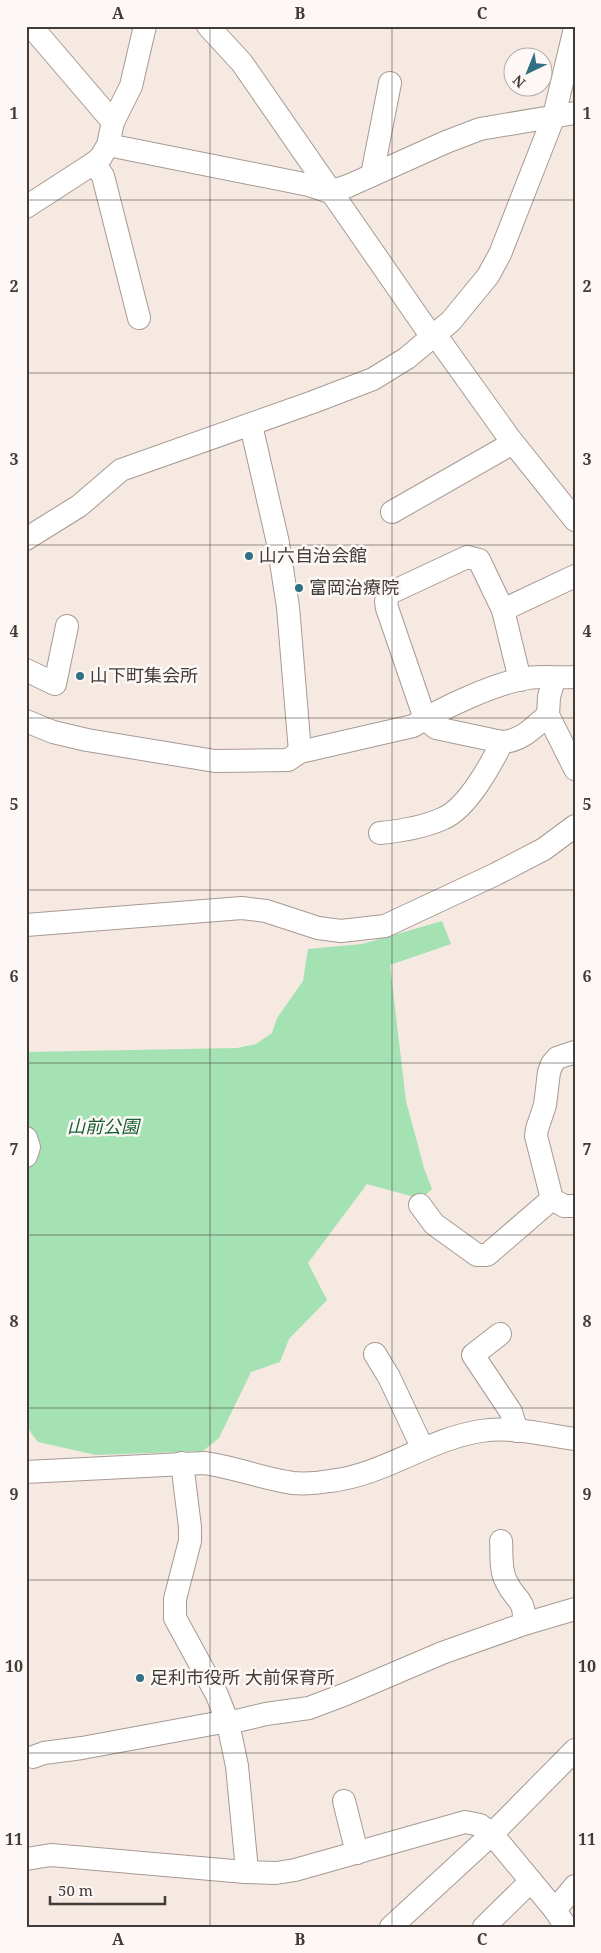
<svg xmlns="http://www.w3.org/2000/svg" width="601" height="1953" font-family="'Noto Serif','Noto Sans JP',serif">
	<style>
		.green { fill: #a4e2b4 }
		.lines { fill: none; stroke-linecap: round; stroke-linejoin: round }
		.minor-casing { stroke: #a69a93; stroke-width: 24 }
		.minor { stroke: #fff; stroke-width: 22 }
		.grid { fill: none; stroke: #413b39; stroke-width: 1; stroke-opacity: 0.55 }
		.poi-dot { fill: #316f85; stroke: #fdf8f5; stroke-width: 2 }
		.labels { text-anchor: middle; stroke-width: 5; stroke-linejoin: round; paint-order: stroke }
		.poi-label { font-size: 18px; fill: #413b39; stroke: #fdf8f5; text-anchor: start }
		.park-label { font-size: 18px; font-style: italic; fill: #186034; stroke: #fdf8f5 }
		.neatline { fill: none; stroke: #413b39; stroke-width: 2 }
		.grid-label { font-size: 16px; text-anchor: middle; font-weight: bold; fill: #413b39 }
	</style>
	<rect width="100%" height="100%" fill="#f6e9e2"/>
	<path class="green" d="M442 921 451 944 390 965 406 1101 424 1168 432 1189 421 1199 367 1184 308 1263 327 1300 289 1339 280 1362 251 1372 219 1438 203 1451 96 1455 38 1442 26 1426V1052L237 1048 256 1044 272 1033 277 1018 303 981 308 949 362 944Z"/>
	<g class="lines">
		<defs>
			<g id="minor">
				<path d="M31 26 113 122"/>
				<path d="M208 26 242 63 427 330 442 344 510 439 575 520"/>
				<path d="M108 145 309 185 330 192 348 186 446 142 480 129 575 113"/>
				<path d="M94 163 103 176 139 318"/>
				<path d="M372 175 390 83"/>
				<path d="M26 207 94 163 101 157 108 145 113 122 131 86 145 26"/>
				<path d="M251 425 278 543 288 607 300 752"/>
				<path d="M392 512 513 443"/>
				<path d="M26 539 79 506 121 470 313 402 373 379 407 358 451 321 488 276 500 254 554 116 575 28"/>
				<path d="M503 610 575 576"/>
				<path d="M26 670 55 684 67 626"/>
				<path d="M554 679 549 697 548 715 575 769"/>
				<path d="M520 680 503 610 479 560 467 557 390 593 386 601 387 608 425 719 436 728 502 742C522 741 534 727 548 715"/>
				<path d="M26 721 53 732 87 740 215 761 288 760 300 752 413 726C442 708 495 683 528 678 543 676 559 678 575 677"/>
				<path d="M380 833C401 831 425 827 444 818 467 808 491 765 502 742"/>
				<path d="M26 925 242 908 266 911 318 928 341 931 385 926 496 874 544 849 575 826"/>
				<path d="M575 1052 557 1058 552 1064 549 1072 545 1105 537 1129 536 1136 552 1199 564 1206H575"/>
				<path d="M26 1138 29 1147 26 1156"/>
				<path d="M420 1205 434 1224 477 1255H487L552 1199"/>
				<path d="M500 1334 473 1355 511 1412 517 1431"/>
				<path d="M375 1354 389 1377 423 1449"/>
				<path d="M182 1463 190 1527V1541L175 1599V1618L217 1695 228 1723 237 1766 246 1860 245 1872"/>
				<path d="M26 1472 204 1463C234 1467 264 1479 293 1483 305 1484 318 1483 330 1481 384 1475 428 1439 481 1431 511 1426 545 1435 575 1439"/>
				<path d="M501 1541C502 1554 500 1570 506 1581 516 1603 525 1596 524 1624"/>
				<path d="M33 1757 44 1753 82 1748 217 1723H228L266 1714 309 1708 346 1694 442 1653 524 1624 575 1609"/>
				<path d="M344 1801 357 1853"/>
				<path d="M26 1859 51 1855 245 1872 276 1873 295 1870 465 1822 480 1825 492 1834 555 1910 566 1927"/>
				<path d="M555 1910 575 1886"/>
				<path d="M391 1927 492 1834 575 1750"/>
				<path d="M484 1927 531 1881"/>
			</g>
		</defs>
		<use href="#minor" class="minor-casing"/>
		<use href="#minor" class="minor"/>
	</g>
	<path class="grid" d="M210 26V1927M392 26V1927M26 200H575M26 373H575M26 545H575M26 718H575M26 890H575M26 1063H575M26 1235H575M26 1408H575M26 1580H575M26 1753H575"/>
	<g class="poi-dot">
		<circle cx="249" cy="556" r="5"/>
		<circle cx="299" cy="588" r="5"/>
		<circle cx="80" cy="676" r="5"/>
		<circle cx="140" cy="1678" r="5"/>
	</g>
	<g class="labels">
		<g class="poi-label">
			<text x="259" y="562">山六自治会館</text>
			<text x="309" y="594">富岡治療院</text>
			<text x="90" y="682">山下町集会所</text>
			<text x="150" y="1684">足利市役所 大前保育所</text>
		</g>
		<g class="park-label">
			<text x="103" y="1133">山前公園</text>
		</g>
	</g>
	<rect width="601" height="1953" fill="none" stroke="#fdf8f5" stroke-width="55"/>
	<g transform="translate(528 72) rotate(223)"><circle r="24" fill="#fdf8f5" stroke="#b2acaa"/>
	<path d="M0-4L9 19L0 12L-9 19Z" fill="#316f85"/>
	<text y="-8" font-size="14" font-weight="bold" text-anchor="middle" fill="#413b39">N</text>
	</g>
	<path d="M50 1896v8h115v-8" fill="none" stroke="#413b39" stroke-width="2.5"/>
	<text x="58" y="1896" font-size="15" fill="#413b39" stroke="#fdf8f5" stroke-width="4" paint-order="stroke">50 m</text>
	<rect x="28" y="28" width="546" height="1898" class="neatline"/>
	<g class="grid-label">
		<text x="118" y="19">A</text>
		<text x="300" y="19">B</text>
		<text x="482" y="19">C</text>
		<text x="14" y="119">1</text>
		<text x="587" y="119">1</text>
		<text x="14" y="292">2</text>
		<text x="587" y="292">2</text>
		<text x="14" y="465">3</text>
		<text x="587" y="465">3</text>
		<text x="14" y="637">4</text>
		<text x="587" y="637">4</text>
		<text x="14" y="810">5</text>
		<text x="587" y="810">5</text>
		<text x="14" y="982">6</text>
		<text x="587" y="982">6</text>
		<text x="14" y="1155">7</text>
		<text x="587" y="1155">7</text>
		<text x="14" y="1327">8</text>
		<text x="587" y="1327">8</text>
		<text x="14" y="1500">9</text>
		<text x="587" y="1500">9</text>
		<text x="14" y="1672">10</text>
		<text x="587" y="1672">10</text>
		<text x="14" y="1845">11</text>
		<text x="587" y="1845">11</text>
		<text x="118" y="1945">A</text>
		<text x="300" y="1945">B</text>
		<text x="482" y="1945">C</text>
	</g>
</svg>
